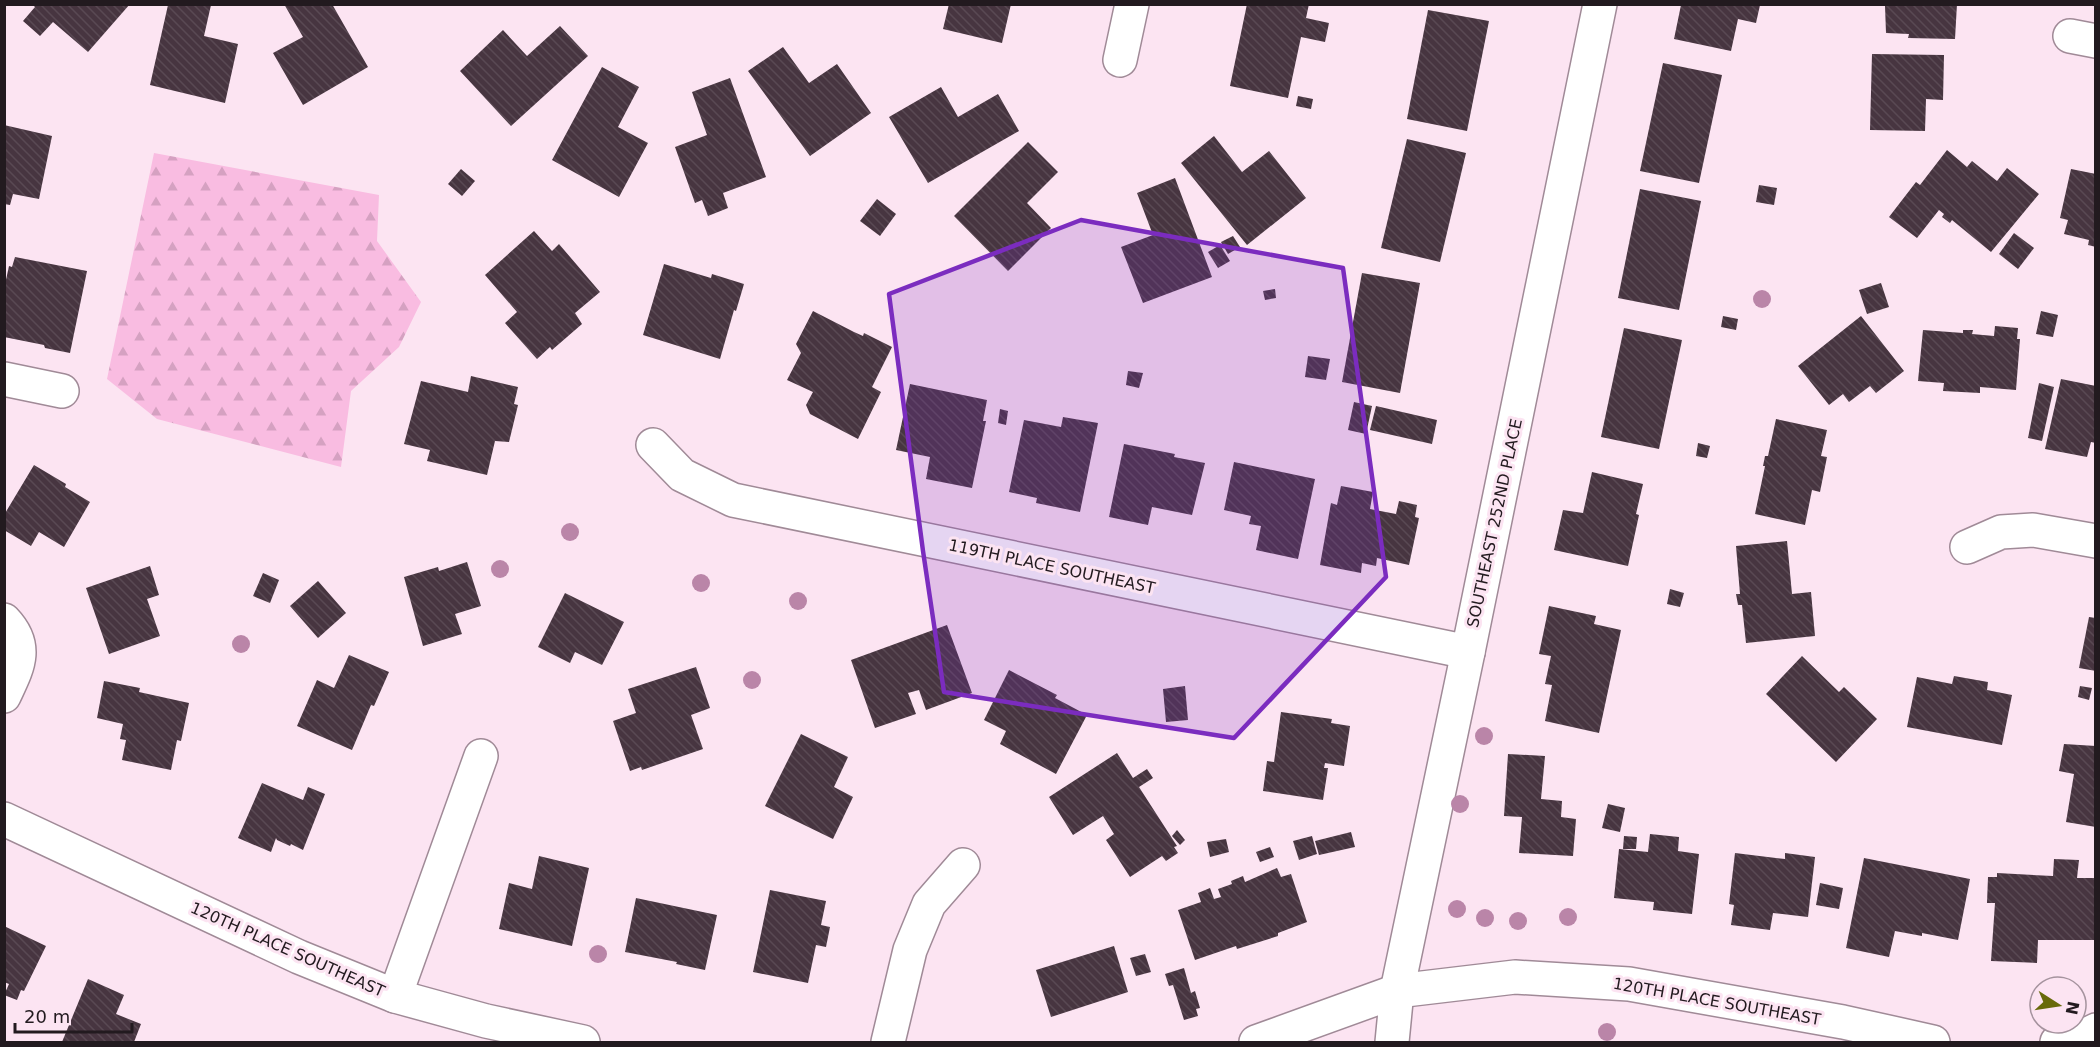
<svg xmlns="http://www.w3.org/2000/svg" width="2100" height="1047" font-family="'DejaVu Sans',sans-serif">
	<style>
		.forest { fill: url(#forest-firs) }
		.building { fill: url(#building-back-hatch) }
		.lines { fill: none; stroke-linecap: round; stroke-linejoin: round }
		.street-casing { stroke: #a08a97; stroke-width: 36 }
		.street { stroke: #fff; stroke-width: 33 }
		.tree { fill: #ba85a8 }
		.marked { fill: #7b2cbf; fill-opacity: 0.2; stroke: #7b2cbf; stroke-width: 4.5; stroke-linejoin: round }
		.labels { text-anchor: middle; stroke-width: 6; stroke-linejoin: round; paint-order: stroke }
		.street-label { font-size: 16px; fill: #221a1f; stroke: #fce4f2 }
	</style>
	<defs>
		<pattern id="forest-firs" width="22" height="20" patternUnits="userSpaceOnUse" patternTransform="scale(1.5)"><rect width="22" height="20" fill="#f9bce1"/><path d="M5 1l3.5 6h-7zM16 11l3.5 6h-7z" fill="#d5a1c1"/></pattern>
		<pattern id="building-back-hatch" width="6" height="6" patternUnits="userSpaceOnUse" patternTransform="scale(1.5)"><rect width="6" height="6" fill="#473540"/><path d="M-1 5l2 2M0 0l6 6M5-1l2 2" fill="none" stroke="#594953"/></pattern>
	</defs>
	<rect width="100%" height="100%" fill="#fce4f2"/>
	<path class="forest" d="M154 153 379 195 377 241 421 302 399 347 351 391 341 467 157 419 107 379Z"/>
	<g class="building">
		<path d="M32 4H130L88 52 53 22 40 36 23 21 35 7Z"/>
		<path d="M284 4H332L368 67 303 105 273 53 303 37Z"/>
		<path d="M949 4H1011L1002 43 943 29Z"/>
		<path d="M1247 4H1309L1306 18 1329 23 1325 42 1301 37 1288 98 1230 86Z"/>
		<path d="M1887 4H1957L1955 39 1908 38 1909 34 1886 33 1885 6Z"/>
		<path d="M168 5H211L204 36 238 44 225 103 150 85Z"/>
		<path d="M1681 5H1760L1756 23 1738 19 1731 51 1674 39Z"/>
		<path d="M1428 10 1489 21 1467 131 1407 119Z"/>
		<path d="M560 26 588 56 511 126 460 71 503 30 527 56Z"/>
		<path d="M783 47 809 83 837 64 871 113 810 156 748 71Z"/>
		<path d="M1872 54 1944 55 1943 100 1926 99 1925 131 1870 130Z"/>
		<path d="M1663 63 1722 75 1699 183 1640 171Z"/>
		<path d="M602 67 639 87 618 127 648 143 619 197 552 160Z"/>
		<path d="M730 78 766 177 723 193 728 208 708 216 702 200 695 203 675 147 707 135 692 92Z"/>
		<path d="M941 87 958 117 998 94 1019 131 928 183 889 117Z"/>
		<path d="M1298 96 1313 99 1311 109 1296 106Z"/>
		<path d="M4 125 52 136 39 199 13 194 10 205 4 204Z"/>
		<path d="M1214 136 1242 172 1269 151 1306 198 1247 245 1181 163Z"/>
		<path d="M1407 139 1466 153 1440 262 1381 248Z"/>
		<path d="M1028 142 1058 172 1027 203 1051 228 1008 271 954 216Z"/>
		<path d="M1947 150 1967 167 1972 161 1997 181 2007 168 2039 194 1991 252 1952 220 1950 223 1942 217 1944 214 1939 210 1917 238 1889 217 1916 182 1920 185Z"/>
		<path d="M461 169 475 181 462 196 448 184Z"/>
		<path d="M2071 169 2096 174V247L2088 245 2089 240 2064 234 2068 220 2060 218Z"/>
		<path d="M1175 178 1212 277 1143 303 1121 247 1153 235 1137 193Z"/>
		<path d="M1759 185 1777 188 1774 205 1756 202Z"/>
		<path d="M1640 189 1701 201 1679 310 1618 298Z"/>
		<path d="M877 199 896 214 880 236 860 221Z"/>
		<path d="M534 231 552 251 559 244 600 292 575 313 582 324 552 350 550 347 537 359 505 323 517 312 485 275Z"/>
		<path d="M2014 233 2034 248 2018 269 1999 254Z"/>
		<path d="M1233 236 1240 247 1228 254 1221 242Z"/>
		<path d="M1220 245 1230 261 1218 268 1208 252Z"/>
		<path d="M15 257 87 271 70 353 45 348 44 345 4 337V289L9 266 12 267Z"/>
		<path d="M664 264 711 278 712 274 744 284 736 311 734 310 720 359 643 335Z"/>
		<path d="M1362 273 1420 283 1400 393 1342 382Z"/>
		<path d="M1881 283 1889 307 1867 314 1859 290Z"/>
		<path d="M1275 289 1276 298 1265 300 1263 291Z"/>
		<path d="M813 311 854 332 863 336 864 333 892 347 872 387 881 392 858 439 810 414 806 405 813 392 787 380 801 353 796 344Z"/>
		<path d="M2041 311 2058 315 2053 337 2036 334Z"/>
		<path d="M1723 316 1738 319 1736 330 1721 327Z"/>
		<path d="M1861 316 1904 371 1876 393 1870 386 1849 402 1843 394 1829 405 1798 366Z"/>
		<path d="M1995 326 2018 328 2017 339H2020L2016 390 1980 387V393L1943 391 1944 383 1918 381 1923 330 1963 333V330H1973L1972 334 1994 336Z"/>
		<path d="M1624 328 1682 340 1659 449 1601 437Z"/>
		<path d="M1308 356 1330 359 1326 380 1305 377Z"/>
		<path d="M1128 371 1143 373 1139 388 1126 385Z"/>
		<path d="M471 376 518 387 514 404 518 405 509 442 495 441 487 475 427 461 430 450 404 444 421 381 468 392Z"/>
		<path d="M2061 379 2096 386V443L2091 442 2087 457 2045 449Z"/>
		<path d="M2039 383 2054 387 2042 441 2028 438Z"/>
		<path d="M910 384 987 400 983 421H986L972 488 926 479 930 457 896 450Z"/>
		<path d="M1354 402 1372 406 1366 434 1348 430Z"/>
		<path d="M1376 406 1437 420 1432 444 1370 430Z"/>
		<path d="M1000 409 1008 411 1006 425 998 423Z"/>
		<path d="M1063 417 1098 423 1080 512 1036 503 1037 498 1009 492 1024 420 1061 427Z"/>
		<path d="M1776 419 1827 430 1821 456 1827 457 1820 492 1812 490 1805 525 1755 514 1765 466H1763L1765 456H1768Z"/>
		<path d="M1698 443 1710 446 1707 458 1696 456Z"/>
		<path d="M1124 444 1175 454 1174 457 1205 463 1192 515 1152 507 1148 525 1109 517Z"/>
		<path d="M1234 462 1315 479 1298 559 1256 550 1261 526 1249 524 1251 516 1224 510Z"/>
		<path d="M34 465 66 484 65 487 90 502 64 547 39 532 31 546 4 530V515Z"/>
		<path d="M1592 472 1643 484 1636 514 1639 515 1628 566 1554 550 1563 510 1583 513Z"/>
		<path d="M1341 486 1373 492 1370 509 1396 514 1399 501 1417 505 1415 517 1419 518 1409 565 1377 558 1376 566 1362 563 1361 573 1320 565 1331 503 1337 505Z"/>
		<path d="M1787 541 1792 594 1811 592 1815 636 1746 643 1742 605H1738L1736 594H1740L1736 546Z"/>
		<path d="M467 562 481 606 455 614 462 634 423 646 404 577 438 567 439 571Z"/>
		<path d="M150 566 159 595 147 599 160 636 109 654 86 588Z"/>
		<path d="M263 573 279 580 270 603 253 596Z"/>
		<path d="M318 581 346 613 318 638 290 606Z"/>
		<path d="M1670 589 1684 593 1680 607 1667 604Z"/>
		<path d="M565 593 624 622 602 665 575 652 570 663 538 647Z"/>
		<path d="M1549 606 1596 616 1594 624 1621 630 1599 733 1545 721 1552 685 1545 684 1551 656 1539 654Z"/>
		<path d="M2089 617 2096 618V671L2079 668Z"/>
		<path d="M947 625 972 693 926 710 919 690 908 693 916 714 875 728 851 660Z"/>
		<path d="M349 655 389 672 374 706 371 705 352 750 297 726 317 680 334 688Z"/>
		<path d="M1802 656 1839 692 1844 687 1877 719 1836 762 1766 694Z"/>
		<path d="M696 667 710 708 691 715 703 749 642 770 641 767 630 771 613 721 636 713 628 689Z"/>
		<path d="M1009 670 1057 695 1055 698 1087 715 1056 774 1000 744 1006 731 984 720Z"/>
		<path d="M1954 676 1988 682 1987 690 2012 695 2002 745 1907 727 1917 677 1952 684Z"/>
		<path d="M104 681 140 688 139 692 189 703 181 741 177 740 171 770 122 760 126 740 120 739 123 724 97 718Z"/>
		<path d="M1185 686 1188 720 1166 722 1163 689Z"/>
		<path d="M2080 686 2092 688 2089 700 2078 697Z"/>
		<path d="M1281 712 1332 719 1331 723 1350 726 1344 766 1325 763 1324 768H1328L1323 800 1263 791 1267 761 1274 762Z"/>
		<path d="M801 734 848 757 834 787 853 797 833 839 765 806Z"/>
		<path d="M2064 744 2096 746V827L2066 822 2074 774 2059 771Z"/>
		<path d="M1117 753 1133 778 1147 769 1153 778 1139 787 1177 846 1174 847 1178 853 1166 861 1162 856 1130 877 1106 840 1114 834 1103 816 1073 835 1049 797Z"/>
		<path d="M1508 754 1545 756 1541 799 1562 801 1561 817 1576 819 1573 856 1519 853 1522 817 1504 816Z"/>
		<path d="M262 783 303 800 308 787 325 794 303 850 291 844 290 846 277 840 276 838 271 852 238 838Z"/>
		<path d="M1608 804 1625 808 1620 832 1602 828Z"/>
		<path d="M1177 830 1185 840 1180 845 1172 836Z"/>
		<path d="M1351 832 1355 847 1319 855 1315 841Z"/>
		<path d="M1650 834 1679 837 1678 851 1699 854 1692 914 1653 910 1654 902 1614 898 1619 849 1648 852Z"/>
		<path d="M1312 836 1317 854 1299 860 1293 841Z"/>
		<path d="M1624 836 1637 837 1636 849H1623Z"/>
		<path d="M1226 839 1229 852 1210 857 1207 842Z"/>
		<path d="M1270 847 1274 857 1260 862 1256 852Z"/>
		<path d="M1735 853 1785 859V853L1815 857 1808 917 1773 913 1770 930 1731 925 1734 905 1729 904Z"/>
		<path d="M539 856 589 868 572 946 499 929 509 883 532 889Z"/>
		<path d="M1864 858 1970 879 1958 940 1922 933V936L1895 931 1889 957 1846 948Z"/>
		<path d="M2054 859 2079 860 2077 878H2096V940H2038L2037 963 1991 961 1995 903H1987L1988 877H1997V873L2053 876Z"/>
		<path d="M1277 868 1281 877 1291 874 1307 922 1278 933V936L1237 949 1236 946 1195 960 1178 910 1201 902 1198 893 1210 888 1214 899 1221 897 1218 889 1232 884 1231 881 1243 876 1245 882Z"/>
		<path d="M1820 883 1843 888 1839 909 1816 905Z"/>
		<path d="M770 890 826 901 821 925 830 927 826 947 816 945 808 983 753 972Z"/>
		<path d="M636 898 717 915 705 970 676 964 677 962 625 952Z"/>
		<path d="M4 926 46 946 24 991 21 990 17 1000 4 995 9 984 4 982Z"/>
		<path d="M1114 946 1128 992 1051 1017 1036 970Z"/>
		<path d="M1145 954 1151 972 1136 976 1130 958Z"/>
		<path d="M1184 968 1191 993 1195 991 1200 1008 1196 1009 1198 1016 1184 1020 1173 985 1169 986 1165 974Z"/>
		<path d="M88 979 124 995 116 1014 141 1024 134 1042H62Z"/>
	</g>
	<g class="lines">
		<defs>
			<g id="street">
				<path d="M2070 36 2096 41"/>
				<path d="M1120 60 1132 4"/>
				<path d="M4 379 62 391"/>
				<path d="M653 445 682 475 733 500 1468 652"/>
				<path d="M1967 547 2001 532 2033 530 2096 541"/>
				<path d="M4 620C30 647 17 668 4 696"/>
				<path d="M4 819 299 957 395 996 486 1021 583 1042"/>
				<path d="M395 996 481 756"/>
				<path d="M888 1042 910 950 929 904 963 865"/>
				<path d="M1256 1042 1397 991 1515 977 1629 984 1843 1022 1933 1042"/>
				<path d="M1392 1042 1397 991 1468 652 1600 4"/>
				<path d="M2057 1042 2086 1035 2096 1030"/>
			</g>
		</defs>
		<use href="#street" class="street-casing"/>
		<use href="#street" class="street"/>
	</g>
	<g class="tree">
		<circle cx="1762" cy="299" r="9"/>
		<circle cx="570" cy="532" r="9"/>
		<circle cx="500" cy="569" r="9"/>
		<circle cx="701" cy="583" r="9"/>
		<circle cx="798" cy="601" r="9"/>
		<circle cx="241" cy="644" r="9"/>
		<circle cx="752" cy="680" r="9"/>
		<circle cx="1484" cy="736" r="9"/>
		<circle cx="1460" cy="804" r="9"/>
		<circle cx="1457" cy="909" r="9"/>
		<circle cx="1568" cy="917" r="9"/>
		<circle cx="1485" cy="918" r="9"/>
		<circle cx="1518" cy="921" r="9"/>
		<circle cx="598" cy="954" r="9"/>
		<circle cx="1607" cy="1032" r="9"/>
	</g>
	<path class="marked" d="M1081 220 1343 268 1386 577 1234 738 944 692 923 551 889 294Z"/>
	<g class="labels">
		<g class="street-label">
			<text transform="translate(1494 523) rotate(-78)" y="6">SOUTHEAST 252ND PLACE</text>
			<text transform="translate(1052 566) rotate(12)" y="6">119TH PLACE SOUTHEAST</text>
			<text transform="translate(288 949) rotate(24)" y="6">120TH PLACE SOUTHEAST</text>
			<text transform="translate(1717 1001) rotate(10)" y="6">120TH PLACE SOUTHEAST</text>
		</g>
	</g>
	<rect width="2100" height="1047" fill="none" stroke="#221a1f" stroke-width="12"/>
	<g transform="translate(2058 1005) rotate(102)"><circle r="28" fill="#fce4f2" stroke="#a5939e" stroke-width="1.5"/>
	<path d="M0-4.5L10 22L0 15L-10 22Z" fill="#686a0a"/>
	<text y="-9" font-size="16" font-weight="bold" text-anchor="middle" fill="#221a1f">N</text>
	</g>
	<path d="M15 1023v9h117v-9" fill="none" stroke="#221a1f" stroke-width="3"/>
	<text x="24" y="1023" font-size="18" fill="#221a1f" stroke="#fce4f2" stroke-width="4.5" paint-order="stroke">20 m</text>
</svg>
